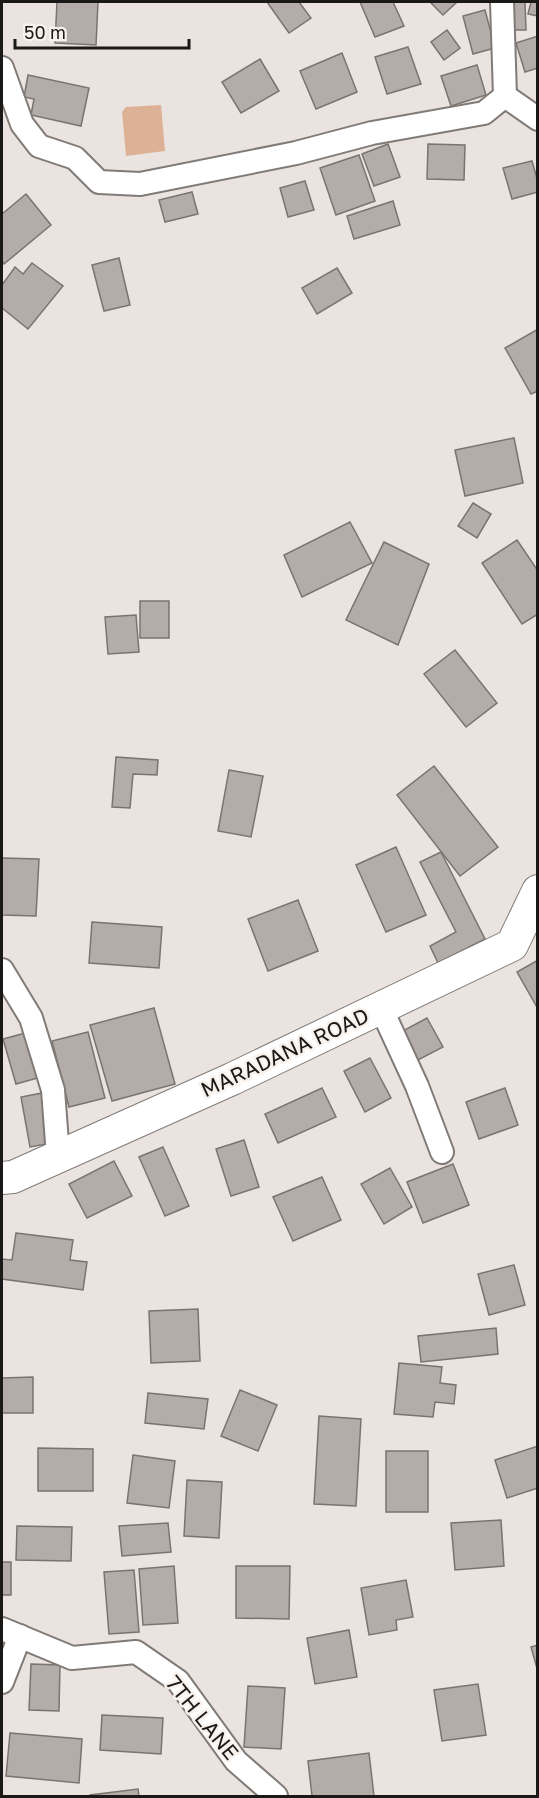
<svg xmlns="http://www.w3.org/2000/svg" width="539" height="1798" font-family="'Golos Text',sans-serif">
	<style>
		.green { fill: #dcb195 }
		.building { fill: #b3aca8; stroke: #7a7470; stroke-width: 1.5 }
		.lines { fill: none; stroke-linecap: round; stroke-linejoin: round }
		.street-casing { stroke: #817b77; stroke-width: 26 }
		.secondary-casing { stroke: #817b77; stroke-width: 34 }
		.street { stroke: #fff; stroke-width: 22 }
		.secondary { stroke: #fff; stroke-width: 32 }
		.labels { text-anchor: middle; stroke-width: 5; stroke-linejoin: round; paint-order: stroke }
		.street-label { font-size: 21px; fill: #1b1917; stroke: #f8f1ec }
	</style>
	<rect width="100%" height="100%" fill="#ebe3df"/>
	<path class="green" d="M161 105 165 151 126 156 122 112 126 107Z"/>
	<g class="building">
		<path d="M57 2H98L96 45 55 43Z"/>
		<path d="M267 2H299L311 18 289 33Z"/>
		<path d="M360 2H393L404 26 375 37Z"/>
		<path d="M430 2H457L443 15Z"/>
		<path d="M509 2H525L526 30H510Z"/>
		<path d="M531 2H538V16L528 14Z"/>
		<path d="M485 10 495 48 473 54 463 16Z"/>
		<path d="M447 30 460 48 444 60 431 42Z"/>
		<path d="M538 36V68L525 72 516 43Z"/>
		<path d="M408 47 421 84 387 94 375 57Z"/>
		<path d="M342 53 357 92 316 109 300 71Z"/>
		<path d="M260 59 279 91 241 113 222 82Z"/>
		<path d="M477 65 486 95 451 106 441 76Z"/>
		<path d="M28 75 89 88 81 126 31 115 34 99 24 97Z"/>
		<path d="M388 144 400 177 374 186 362 154Z"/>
		<path d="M428 144 465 145 464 180 427 179Z"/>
		<path d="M359 155 375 201 336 215 320 168Z"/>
		<path d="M532 161 538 182V192L512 199 503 168Z"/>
		<path d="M305 181 314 210 288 217 280 188Z"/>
		<path d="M192 192 198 214 165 222 159 200Z"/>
		<path d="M26 194 51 225 4 264 2 261V214Z"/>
		<path d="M393 201 400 225 354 239 347 216Z"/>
		<path d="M119 258 130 305 104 311 92 265Z"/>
		<path d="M32 263 63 286 28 329 2 308V285L15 267 23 274Z"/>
		<path d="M337 268 352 293 317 314 302 288Z"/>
		<path d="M538 329V391L531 394 505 348Z"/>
		<path d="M514 438 523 483 465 496 455 450Z"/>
		<path d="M473 503 491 514 477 538 458 526Z"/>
		<path d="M350 522 372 563 302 597 284 555Z"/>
		<path d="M517 540 538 571V614L522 624 482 563Z"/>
		<path d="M384 542 429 564 398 645 346 620Z"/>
		<rect x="140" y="601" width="29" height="37"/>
		<path d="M136 615 139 652 108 654 105 617Z"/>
		<path d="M455 650 497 703 466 727 424 674Z"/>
		<path d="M116 757 158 760 157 775 133 774 130 808 112 807Z"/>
		<path d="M434 766 498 847 460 876 397 795Z"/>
		<path d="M229 770 263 776 251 837 218 831Z"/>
		<path d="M396 847 426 915 386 932 356 865Z"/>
		<path d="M441 852 485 939 438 963 430 946 456 932 420 862Z"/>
		<path d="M2 858 39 859 36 916 2 915Z"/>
		<path d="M298 900 318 951 268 971 248 919Z"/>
		<path d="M92 922 162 927 159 968 89 963Z"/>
		<path d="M538 960V1009L517 972Z"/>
		<path d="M154 1008 175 1084 112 1101 90 1025Z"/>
		<path d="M427 1018 443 1047 414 1062 399 1033Z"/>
		<path d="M29 1032 41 1077 16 1084 3 1039Z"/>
		<path d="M88 1032 105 1098 69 1107 52 1041Z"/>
		<path d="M370 1058 391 1098 365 1112 344 1071Z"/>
		<path d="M322 1088 336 1117 278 1143 265 1114Z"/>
		<path d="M505 1088 518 1125 479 1139 466 1102Z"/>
		<path d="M42 1093 52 1143 30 1147 21 1097Z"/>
		<path d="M244 1140 259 1187 231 1196 216 1149Z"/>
		<path d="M163 1147 189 1206 165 1216 139 1157Z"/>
		<path d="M114 1161 132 1196 87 1218 69 1184Z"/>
		<path d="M453 1164 469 1205 423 1223 407 1182Z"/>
		<path d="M390 1168 412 1207 384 1224 361 1184Z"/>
		<path d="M322 1177 341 1220 293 1241 273 1197Z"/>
		<path d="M16 1233 73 1240 70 1260 87 1262 83 1290 2 1279V1259L12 1260Z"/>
		<path d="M514 1265 525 1305 489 1315 478 1274Z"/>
		<path d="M198 1309 200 1361 151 1363 149 1311Z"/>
		<path d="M496 1328 498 1354 421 1362 418 1336Z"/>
		<path d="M399 1363 442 1367 440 1383 456 1385 454 1404 435 1402 433 1417 394 1414Z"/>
		<path d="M33 1377V1413H2V1378Z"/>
		<path d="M240 1390 277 1405 258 1451 221 1436Z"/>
		<path d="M148 1393 208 1399 204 1429 145 1423Z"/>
		<path d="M319 1416 361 1419 356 1506 314 1504Z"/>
		<path d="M538 1446V1488L507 1498 495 1460Z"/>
		<path d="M38 1448 93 1449V1491H38Z"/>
		<rect x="386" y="1451" width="42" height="61"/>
		<path d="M133 1455 175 1461 169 1508 127 1503Z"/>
		<path d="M187 1480 222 1482 219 1538 184 1536Z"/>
		<path d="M501 1520 504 1566 455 1570 451 1523Z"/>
		<path d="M168 1523 171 1552 122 1556 119 1526Z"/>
		<path d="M17 1526 72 1527 71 1561 16 1560Z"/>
		<rect x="2" y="1562" width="9" height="33"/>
		<path d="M174 1566 178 1623 143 1625 139 1569Z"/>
		<path d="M236 1566H290L289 1619 236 1618Z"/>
		<path d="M134 1570 139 1632 109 1634 104 1572Z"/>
		<path d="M406 1580 413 1617 396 1620 397 1630 369 1635 361 1588Z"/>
		<path d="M349 1630 357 1677 315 1684 307 1638Z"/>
		<path d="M538 1645V1672L531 1647Z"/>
		<path d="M31 1664 60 1665 59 1711 29 1710Z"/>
		<path d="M478 1684 486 1735 442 1741 434 1690Z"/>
		<path d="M248 1686 285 1688 281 1749 244 1747Z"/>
		<path d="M102 1715 163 1718 161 1754 100 1750Z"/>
		<path d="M10 1733 82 1739 79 1783 6 1776Z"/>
		<path d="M369 1753 374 1796H312L308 1761Z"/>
		<path d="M138 1789 139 1796H90V1795Z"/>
	</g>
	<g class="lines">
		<defs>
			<g id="street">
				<path d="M502 2 505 96"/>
				<path d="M2 68 22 124 39 146 75 158 99 182 140 184 296 153 372 133 484 113 505 96 538 119"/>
				<path d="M2 970 31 1018 53 1090 58 1156"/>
				<path d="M381 1008 417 1086 442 1152"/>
				<path d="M2 1629 72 1658 136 1652 178 1681 236 1761 276 1796"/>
				<path d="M2 1682 20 1636"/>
			</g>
			<path id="secondary" d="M2 1178 13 1177 232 1079 512 945 538 891"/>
		</defs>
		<use href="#street" class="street-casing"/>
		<use href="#secondary" class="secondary-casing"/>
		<use href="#street" class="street"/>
		<use href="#secondary" class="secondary"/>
	</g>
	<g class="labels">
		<g class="street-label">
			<text transform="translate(285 1053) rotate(-25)" y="7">MARADANA ROAD</text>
			<text transform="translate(202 1718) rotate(51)" y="7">7TH LANE</text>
		</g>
	</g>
	<rect width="539" height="1798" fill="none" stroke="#1b1917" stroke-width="6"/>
	<path d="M15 39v9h174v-9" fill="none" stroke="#1b1917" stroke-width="3"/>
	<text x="24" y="39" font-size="18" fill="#1b1917" stroke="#f8f1ec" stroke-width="4.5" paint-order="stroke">50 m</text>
</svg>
